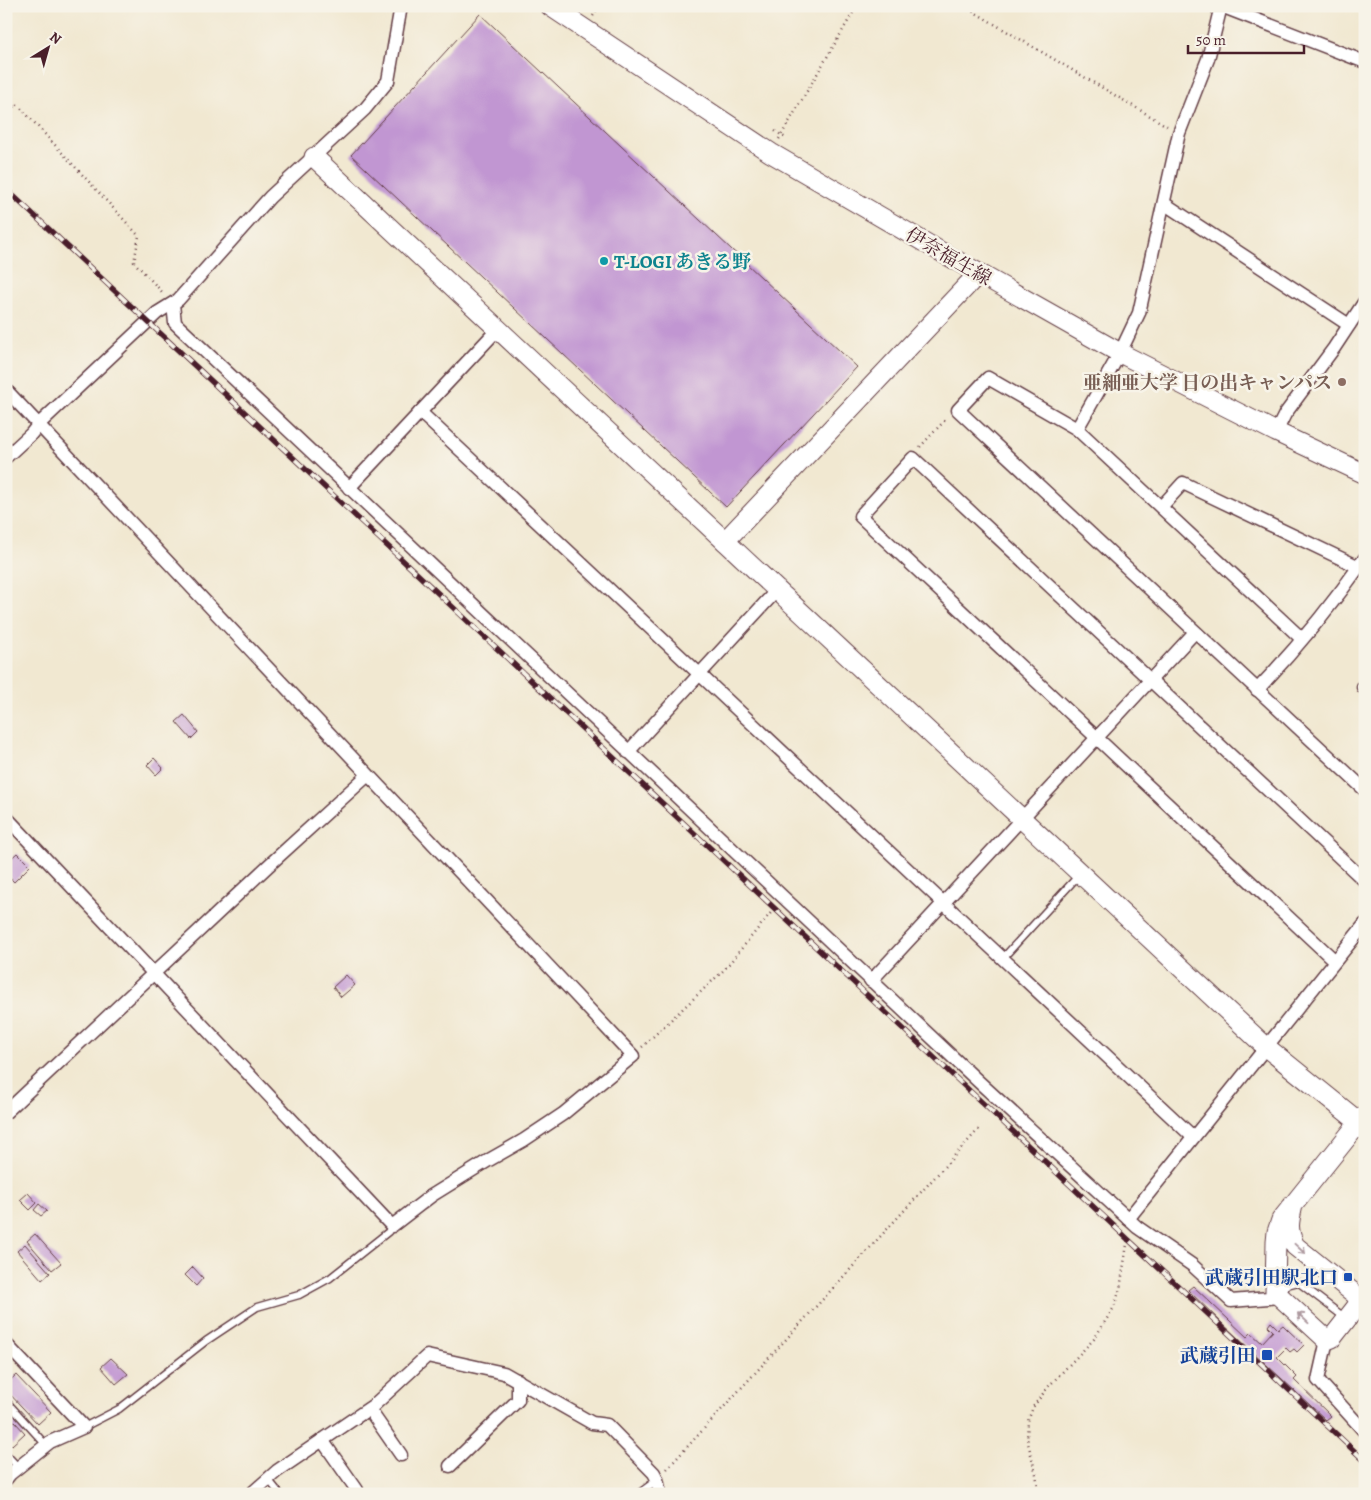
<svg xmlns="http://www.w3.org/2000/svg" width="1371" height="1500" font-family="Alegreya,'Noto Serif JP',serif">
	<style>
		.building { fill: #c196d2 }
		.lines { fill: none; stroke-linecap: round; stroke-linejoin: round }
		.lane-casing { stroke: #633d44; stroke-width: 9 }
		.street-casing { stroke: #633d44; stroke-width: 15 }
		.secondary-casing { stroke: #633d44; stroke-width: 21 }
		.path { stroke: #633d44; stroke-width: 2.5; stroke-dasharray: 1 4; stroke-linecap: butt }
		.lane { stroke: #fff; stroke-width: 6 }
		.street { stroke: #fff; stroke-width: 12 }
		.secondary { stroke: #fff; stroke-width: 19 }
		.rail-casing { stroke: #4a1f2b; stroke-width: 5.5 }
		.rail { stroke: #f7f3e8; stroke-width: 4; stroke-dasharray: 11; stroke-linecap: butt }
		.oneway { stroke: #ae9aa0 }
		.culture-dot { fill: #0f9aa8; stroke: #f7f3e8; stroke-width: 2 }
		.education-dot { fill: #8d6e63; stroke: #f7f3e8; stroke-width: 2 }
		.transit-dot { fill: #1a4fb4; stroke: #f7f3e8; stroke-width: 2 }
		.labels { text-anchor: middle; stroke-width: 5; stroke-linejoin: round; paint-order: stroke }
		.street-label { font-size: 19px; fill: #4a1f2b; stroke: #f7f3e8 }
		.culture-label { font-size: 19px; font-weight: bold; fill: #0d838f; stroke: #f7f3e8; text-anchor: start }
		.education-label { font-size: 19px; font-weight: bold; fill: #785e54; stroke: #f7f3e8; text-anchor: end }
		.transit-label { font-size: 19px; font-weight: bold; fill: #164399; stroke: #f7f3e8; text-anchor: end }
	</style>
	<rect width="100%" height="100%" fill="#f7f3e8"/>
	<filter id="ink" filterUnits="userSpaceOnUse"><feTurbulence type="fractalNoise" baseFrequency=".02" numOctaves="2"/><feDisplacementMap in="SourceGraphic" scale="10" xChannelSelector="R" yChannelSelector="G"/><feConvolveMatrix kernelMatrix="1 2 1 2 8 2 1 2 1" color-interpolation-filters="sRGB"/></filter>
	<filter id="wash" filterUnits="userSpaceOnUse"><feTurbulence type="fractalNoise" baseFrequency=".0096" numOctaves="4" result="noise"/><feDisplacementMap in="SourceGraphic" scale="20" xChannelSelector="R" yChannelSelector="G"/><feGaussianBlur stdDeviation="1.12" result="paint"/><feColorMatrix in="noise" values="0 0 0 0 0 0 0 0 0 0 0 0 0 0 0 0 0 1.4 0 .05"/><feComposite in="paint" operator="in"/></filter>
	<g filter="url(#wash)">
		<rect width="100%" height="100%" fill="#f1e8d1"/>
		<g id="blocks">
			<g class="building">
				<path d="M480 14 857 367 726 507 351 155Z"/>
				<path d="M184 715 198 732 191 739 176 722Z"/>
				<path d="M154 758 163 768 156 775 147 765Z"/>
				<path d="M17 853 30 866 14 882 6 874V863Z"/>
				<path d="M346 975 355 985 341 997 333 987Z"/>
				<path d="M28 1193 37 1203 30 1210 20 1200Z"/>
				<path d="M39 1204 47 1211 41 1216 34 1210Z"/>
				<path d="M35 1234 61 1263 52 1270 27 1241Z"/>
				<path d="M25 1244 50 1273 42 1280 17 1251Z"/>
				<path d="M193 1267 203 1278 196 1286 185 1275Z"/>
				<path d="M1193 1286 1247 1337 1251 1333 1262 1343 1273 1331 1268 1326 1271 1322 1278 1329 1283 1325 1288 1330 1304 1345 1297 1352 1294 1349 1290 1352 1286 1348 1277 1357 1297 1377 1294 1380 1331 1416 1326 1420 1223 1324 1188 1290Z"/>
				<path d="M111 1358 128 1374 116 1384 101 1367Z"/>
				<path d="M16 1375 51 1412 38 1424 6 1390V1384Z"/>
				<path d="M6 1412 25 1433 12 1445 6 1439Z"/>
			</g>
		</g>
	</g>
	<g filter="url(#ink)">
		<use href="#blocks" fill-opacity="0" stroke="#633d44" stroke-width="1"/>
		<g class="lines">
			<defs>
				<g id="lane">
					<path d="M1003 958 1079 875"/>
					<path d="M1281 1296 1287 1285 1298 1282 1344 1317"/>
					<path d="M6 1401 46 1445"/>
					<path d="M84 1427 119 1409 206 1341 257 1307 299 1295 330 1278 388 1232 392 1226"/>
					<path d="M6 1454 18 1467"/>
					<path d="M268 1479 280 1494"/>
					<path d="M638 1494 657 1480"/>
				</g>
				<g id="street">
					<path d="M1221 6 1365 62"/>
					<path d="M1165 204 1349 325"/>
					<path d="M173 304 175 323 979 1082 1137 1227 1192 1265 1231 1301 1280 1297"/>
					<path d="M6 390 633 1056 563 1114 524 1140 489 1160 431 1196 392 1226 6 817"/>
					<path d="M420 412 1193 1137"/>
					<path d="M1077 429 1120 353 1139 313 1179 133 1208 59 1221 6"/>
					<path d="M1276 432 1285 414 1334 348 1365 301"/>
					<path d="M6 457 31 434 39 424 157 313 178 300 270 197 365 109 388 81 401 6"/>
					<path d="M349 488 498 329"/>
					<path d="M1161 507 1183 483 1359 567"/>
					<path d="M1302 639 1077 429 988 378 958 410 1365 790"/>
					<path d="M1365 684 1363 687 1365 688"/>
					<path d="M1257 690C1296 649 1333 604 1365 558"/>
					<path d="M628 752 777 590"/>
					<path d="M1335 961 860 516 913 458 1365 881"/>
					<path d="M871 981 1195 632"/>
					<path d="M6 1112 268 866 368 775"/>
					<path d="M1128 1219 1365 924"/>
					<path d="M1327 1340 1318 1380 1365 1432"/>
					<path d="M6 1344 84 1427 50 1442 10 1474 6 1479"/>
					<path d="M369 1409 401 1455"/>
					<path d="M322 1440 357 1490"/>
					<path d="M450 1466 518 1400V1380"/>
					<path d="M251 1494 277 1471 374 1405 427 1356 504 1373 592 1423 607 1425 654 1473 657 1479 660 1494"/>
				</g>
				<g id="secondary">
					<path d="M550 6 771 153 943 253 1120 353 1276 432 1365 474"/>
					<path d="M314 157 1266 1047 1365 1127"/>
					<path d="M725 541 979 273"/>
					<path d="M1293 1205C1289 1222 1287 1230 1295 1246L1356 1295 1358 1301 1357 1306 1332 1338 1327 1340 1275 1292 1276 1242 1277 1232 1281 1220 1365 1115"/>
				</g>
			</defs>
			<use href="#lane" class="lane-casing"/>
			<use href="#street" class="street-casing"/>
			<use href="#secondary" class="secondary-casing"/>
			<g class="path">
				<path d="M964 6 1167 126"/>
				<path d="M593 16 599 6"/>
				<path d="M6 113 17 104 139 236 134 262 164 294"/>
				<path d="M775 131 787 139"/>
				<path d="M779 139 857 6"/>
				<path d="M920 447 947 418"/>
				<path d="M642 1047 724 970 774 909"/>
				<path d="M667 1469 979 1129"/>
				<path d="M1039 1494 1036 1474 1027 1439 1028 1421 1033 1407 1048 1387 1094 1339 1113 1309 1120 1289 1128 1238"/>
			</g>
			<use href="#lane" class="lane"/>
			<use href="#street" class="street"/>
			<use href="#secondary" class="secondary"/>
			<defs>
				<path id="rail" d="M6 189 1365 1461"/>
			</defs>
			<use href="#rail" class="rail-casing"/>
			<use href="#rail" class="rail"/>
		</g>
		<defs><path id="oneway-shaft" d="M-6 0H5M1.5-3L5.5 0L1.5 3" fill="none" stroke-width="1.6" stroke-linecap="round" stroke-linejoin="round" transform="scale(1.25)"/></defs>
		<g class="oneway">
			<use href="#oneway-shaft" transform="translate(1300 1249) rotate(43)"/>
			<use href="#oneway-shaft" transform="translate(1303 1318) rotate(-137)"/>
		</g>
	</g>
	<circle class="culture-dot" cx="604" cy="261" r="5"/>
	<circle class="education-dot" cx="1342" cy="382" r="5"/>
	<g class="transit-dot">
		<rect x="1343" y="1272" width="10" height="10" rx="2.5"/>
		<rect x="1261" y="1349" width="12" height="12" rx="2.5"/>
	</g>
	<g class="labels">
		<g class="street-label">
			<text transform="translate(949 256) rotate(30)" y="7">伊奈福生線</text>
		</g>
		<g class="culture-label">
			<text x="614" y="268">T-LOGI あきる野</text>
		</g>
		<g class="education-label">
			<text x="1332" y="389">亜細亜大学 日の出キャンパス</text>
		</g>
		<g class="transit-label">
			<text x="1338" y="1284">武蔵引田駅北口</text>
			<text x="1256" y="1362">武蔵引田</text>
		</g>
	</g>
	<rect width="1371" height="1500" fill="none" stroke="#f7f3e8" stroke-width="25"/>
	<g transform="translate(48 48) rotate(37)" stroke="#f7f3e8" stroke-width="4" paint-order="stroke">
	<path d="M0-4L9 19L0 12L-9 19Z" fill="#4a1f2b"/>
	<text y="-8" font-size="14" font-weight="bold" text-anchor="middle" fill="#4a1f2b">N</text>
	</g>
	<path d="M1188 45v8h116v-8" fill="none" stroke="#4a1f2b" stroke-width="2.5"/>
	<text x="1196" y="45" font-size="15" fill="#4a1f2b" stroke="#f7f3e8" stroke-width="4" paint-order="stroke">50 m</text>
</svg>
